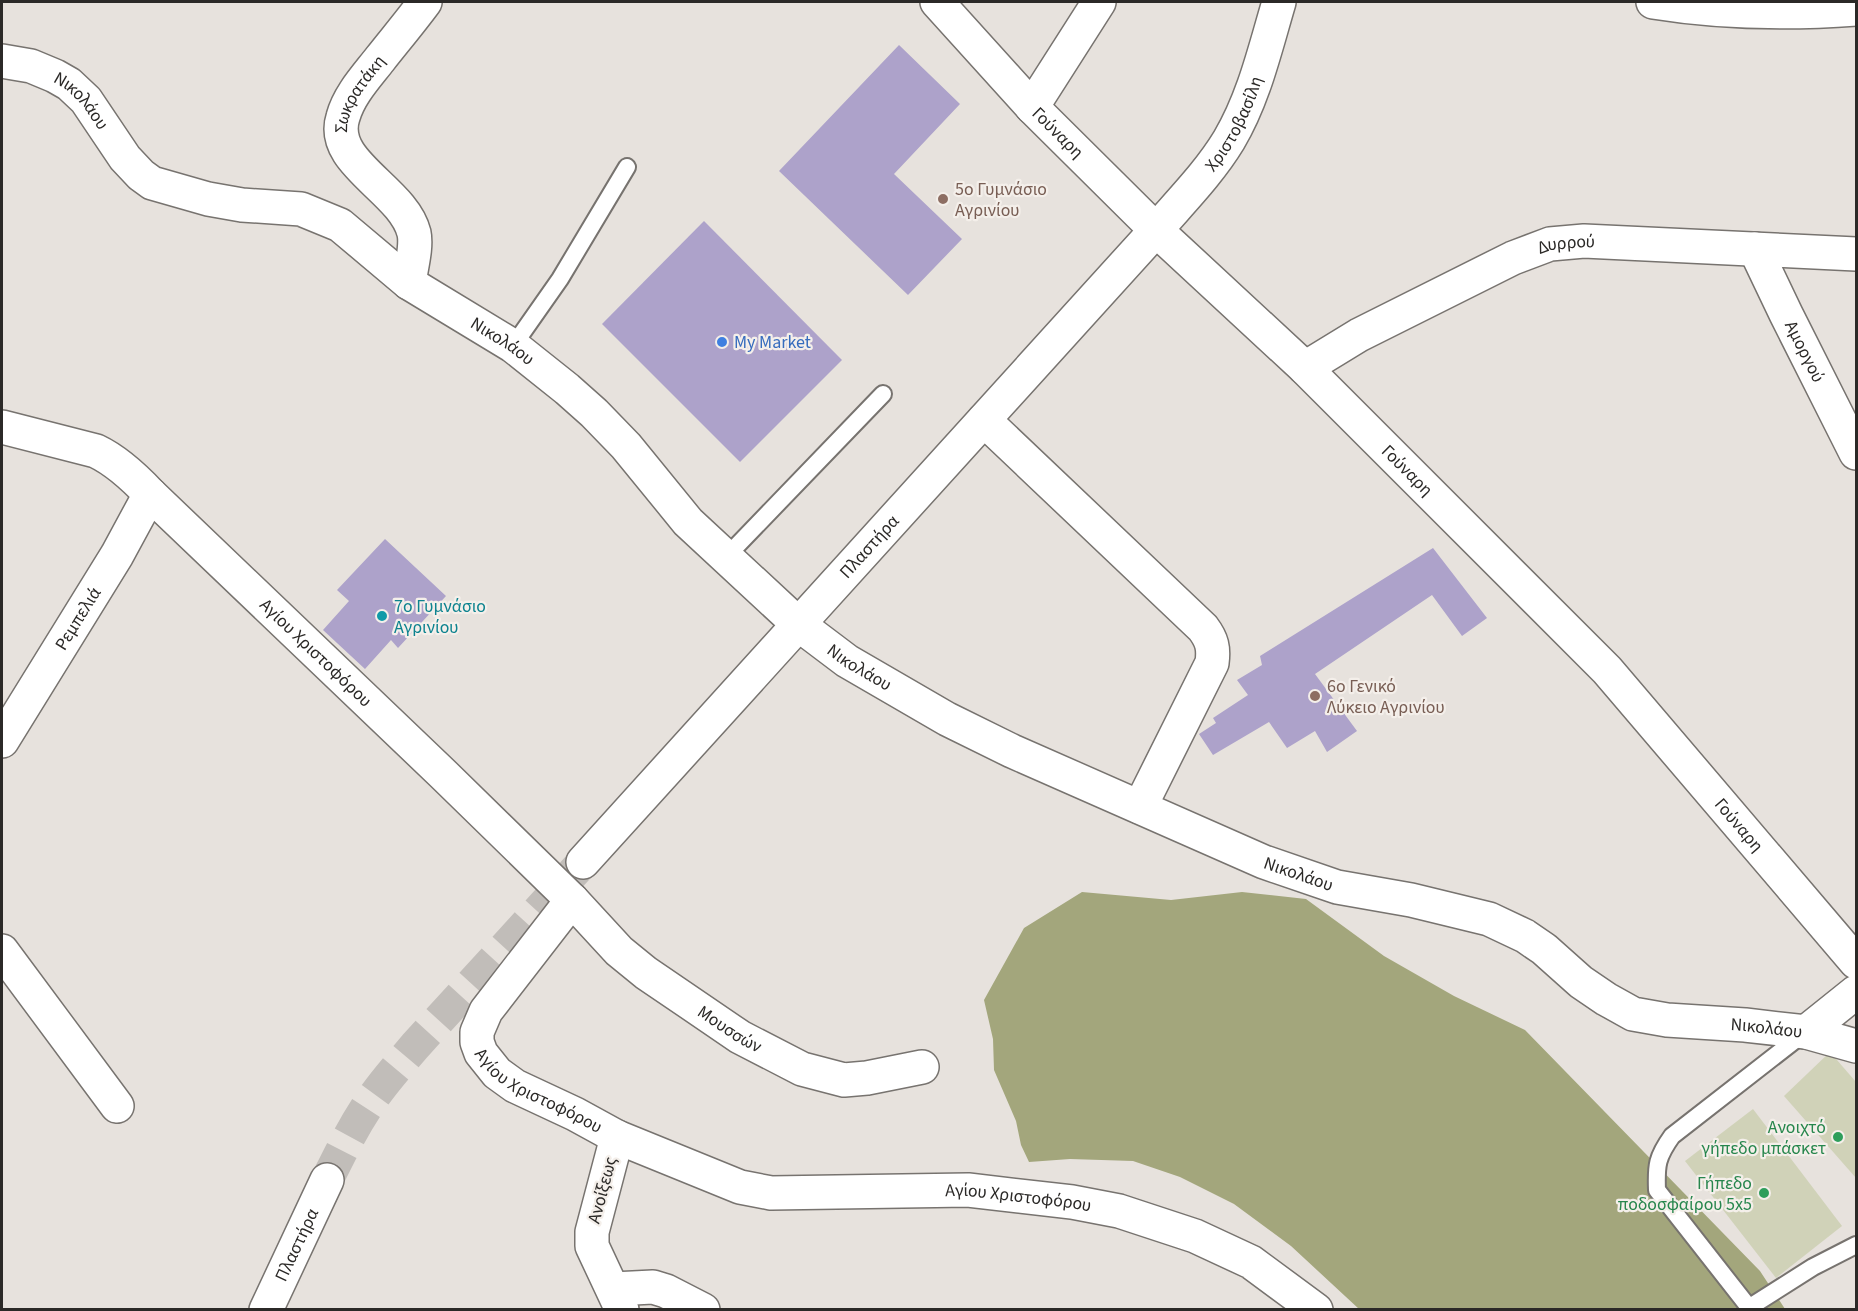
<svg xmlns="http://www.w3.org/2000/svg" width="1858" height="1311" font-family="'Source Sans 3',sans-serif">
	<style>
		.green { fill: #d0d2b8 }
		.forest { fill: #a3a67c }
		.building { fill: #ada2ca }
		.lines { fill: none; stroke-linecap: round; stroke-linejoin: round }
		.secondary-tunnel { stroke: #c1bdb9; stroke-width: 33; stroke-dasharray: 33 16; stroke-linecap: butt }
		.lane-casing { stroke: #77736f; stroke-width: 20 }
		.street-casing { stroke: #77736f; stroke-width: 36 }
		.secondary-casing { stroke: #77736f; stroke-width: 36 }
		.lane { stroke: #fff; stroke-width: 16 }
		.street { stroke: #fff; stroke-width: 33 }
		.secondary { stroke: #fff; stroke-width: 33 }
		.education-dot { fill: #8d6e63; stroke: #f4efea; stroke-width: 2 }
		.shop-dot { fill: #3f7fe0; stroke: #f4efea; stroke-width: 2 }
		.culture-dot { fill: #0f9aa8; stroke: #f4efea; stroke-width: 2 }
		.leisure-dot { fill: #2e9e5b; stroke: #f4efea; stroke-width: 2 }
		.labels { text-anchor: middle; stroke-width: 4.5; stroke-linejoin: round; paint-order: stroke }
		.street-label { font-size: 18px; fill: #2b2927; stroke: #f4efea }
		.education-label { font-size: 18px; fill: #785e54; stroke: #f4efea; text-anchor: start }
		.shop-label { font-size: 18px; fill: #366cbe; stroke: #f4efea; text-anchor: start }
		.culture-label { font-size: 18px; fill: #0d838f; stroke: #f4efea; text-anchor: start }
		.leisure-label { font-size: 18px; fill: #27864d; stroke: #f4efea; text-anchor: end }
	</style>
	<rect width="100%" height="100%" fill="#e7e2dd"/>
	<g class="green">
		<path d="M1830 1052 1856 1082V1178L1784 1096Z"/>
		<path d="M1753 1109 1842 1226 1776 1278 1685 1161Z"/>
	</g>
	<path class="forest" d="M1082 892 1171 900 1242 892 1306 899 1384 956 1454 996 1525 1030 1760 1271 1785 1309H1359L1291 1246 1234 1204 1180 1177 1133 1161 1070 1159 1029 1162 1021 1145 1016 1121 994 1070 993 1039 984 1000 1024 928Z"/>
	<g class="building">
		<path d="M899 45 960 104 894 174 962 239 908 295 779 171Z"/>
		<path d="M704 221 842 360 740 462 602 324Z"/>
		<path d="M385 539 446 596 398 648 391 640 365 669 323 630 349 601 337 590Z"/>
		<path d="M1433 548 1487 618 1462 636 1432 595 1315 674 1357 731 1327 752 1315 731 1287 748 1269 722 1213 755 1199 734 1216 723 1213 718 1248 695 1237 680 1262 665 1260 656Z"/>
	</g>
	<g class="lines">
		<path class="secondary-tunnel" d="M327 1180C340 1154 352 1129 368 1105 382 1084 399 1065 415 1046L583 862"/>
		<defs>
			<g id="lane">
				<path d="M513 346 560 279 627 167"/>
				<path d="M725 558 883 394"/>
				<path d="M1750 1307 1813 1267 1856 1245"/>
				<path d="M1751 1310 1657 1190C1656 1165 1657 1157 1672 1136L1803 1034"/>
			</g>
			<g id="street">
				<path id="s1" d="M937 2 1032 107 1156 230 1305 368 1607 670 1856 962"/>
				<path d="M1653 2C1721 13 1788 14 1856 9"/>
				<path id="s2" d="M2 61 31 66 55 76 69 84 86 100 125 158 141 175 152 183 208 199 242 205 301 209 340 225 409 283 513 346 567 389 594 413 626 446 688 522 798 624 847 661 947 719 1012 751 1264 862 1337 887 1411 900 1489 919 1525 936 1544 949 1581 982 1606 999 1633 1014 1667 1020 1745 1025 1806 1032 1856 1046"/>
				<path d="M1032 107 1099 2"/>
				<path id="s3" d="M1755 249 1786 314 1856 453"/>
				<path id="s4" d="M409 283C411 268 417 247 414 233 403 189 328 163 343 117 349 95 366 77 380 59 395 40 411 21 425 2"/>
				<path id="s5" d="M1305 368 1359 335 1513 258 1550 244 1584 241 1856 254"/>
				<path d="M984 420 1203 628C1212 640 1214 648 1212 663L1140 807"/>
				<path id="s6" d="M2 427 96 451C117 461 134 477 150 494L443 774 572 900 619 951 646 973 740 1037 802 1069 844 1080 867 1078 922 1067"/>
				<path id="s7" d="M2 741 117 555 150 494"/>
				<path id="s8" d="M572 900 486 1011 477 1032V1042L481 1053 497 1073 515 1086 575 1114 617 1137 740 1187 771 1193 968 1190 1072 1202 1119 1211 1195 1236 1251 1262 1316 1310"/>
				<path d="M2 951 117 1106"/>
				<path d="M1806 1032 1856 992"/>
				<path d="M617 1137 592 1232V1246L622 1310"/>
				<path d="M613 1289 653 1287 666 1291 703 1310"/>
			</g>
			<g id="secondary">
				<path id="s9" d="M583 862 1156 230C1181 201 1209 173 1229 140 1254 98 1265 49 1279 2"/>
				<path id="s10" d="M266 1310 327 1180"/>
			</g>
		</defs>
		<use href="#lane" class="lane-casing"/>
		<use href="#street" class="street-casing"/>
		<use href="#secondary" class="secondary-casing"/>
		<use href="#lane" class="lane"/>
		<use href="#street" class="street"/>
		<use href="#secondary" class="secondary"/>
	</g>
	<g class="education-dot">
		<circle cx="943" cy="199" r="6"/>
		<circle cx="1315" cy="696" r="6"/>
	</g>
	<circle class="shop-dot" cx="722" cy="342" r="6"/>
	<circle class="culture-dot" cx="382" cy="616" r="6"/>
	<g class="leisure-dot">
		<circle cx="1838" cy="1137" r="6"/>
		<circle cx="1764" cy="1193" r="6"/>
	</g>
	<g class="labels">
		<g class="street-label">
			<text dy="6" stroke="none"><textPath href="#s4" startOffset="220">Σωκρατάκη</textPath></text>
			<text dy="6" stroke="none"><textPath href="#s2" startOffset="92">Νικολάου</textPath></text>
			<text dy="6" stroke="none"><textPath href="#s9" startOffset="986">Χριστοβασίλη</textPath></text>
			<text dy="6" stroke="none"><textPath href="#s1" startOffset="178">Γούναρη</textPath></text>
			<text dy="6" stroke="none"><textPath href="#s5" startOffset="291">Δυρρού</textPath></text>
			<text dy="6" stroke="none"><textPath href="#s2" startOffset="596">Νικολάου</textPath></text>
			<text dy="6" stroke="none"><textPath href="#s3" startOffset="114">Αμοργού</textPath></text>
			<text dy="6" stroke="none"><textPath href="#s1" startOffset="664">Γούναρη</textPath></text>
			<text dy="6" stroke="none"><textPath href="#s9" startOffset="426">Πλαστήρα</textPath></text>
			<text dy="6" stroke="none"><textPath href="#s7" startOffset="144">Ρεμπελιά</textPath></text>
			<text dy="6" stroke="none"><textPath href="#s6" startOffset="396">Αγίου Χριστοφόρου</textPath></text>
			<text dy="6" stroke="none"><textPath href="#s2" startOffset="1082">Νικολάου</textPath></text>
			<text dy="6" stroke="none"><textPath href="#s1" startOffset="1150">Γούναρη</textPath></text>
			<text dy="6" stroke="none"><textPath href="#s2" startOffset="1568">Νικολάου</textPath></text>
			<text dy="6" stroke="none"><textPath href="#s6" startOffset="957">Μουσσών</textPath></text>
			<text dy="6" stroke="none"><textPath href="#s2" startOffset="2072">Νικολάου</textPath></text>
			<text dy="6" stroke="none"><textPath href="#s8" startOffset="255">Αγίου Χριστοφόρου</textPath></text>
			<text transform="translate(602 1190) rotate(-75)" y="6">Ανοίξεως</text>
			<text dy="6" stroke="none"><textPath href="#s8" startOffset="759">Αγίου Χριστοφόρου</textPath></text>
			<text dy="6" stroke="none"><textPath href="#s10" startOffset="72">Πλαστήρα</textPath></text>
		</g>
		<g class="education-label">
			<text x="955" y="195">5ο Γυμνάσιο<tspan x="955" dy="21">Αγρινίου</tspan></text>
			<text x="1327" y="692">6ο Γενικό<tspan x="1327" dy="21">Λύκειο Αγρινίου</tspan></text>
		</g>
		<g class="shop-label">
			<text x="734" y="348">My Market</text>
		</g>
		<g class="culture-label">
			<text x="394" y="612">7ο Γυμνάσιο<tspan x="394" dy="21">Αγρινίου</tspan></text>
		</g>
		<g class="leisure-label">
			<text x="1826" y="1133">Ανοιχτό<tspan x="1826" dy="21">γήπεδο μπάσκετ</tspan></text>
			<text x="1752" y="1189">Γήπεδο<tspan x="1752" dy="21">ποδοσφαίρου 5x5</tspan></text>
		</g>
	</g>
	<rect width="1858" height="1311" fill="none" stroke="#2b2927" stroke-width="6"/>
</svg>
